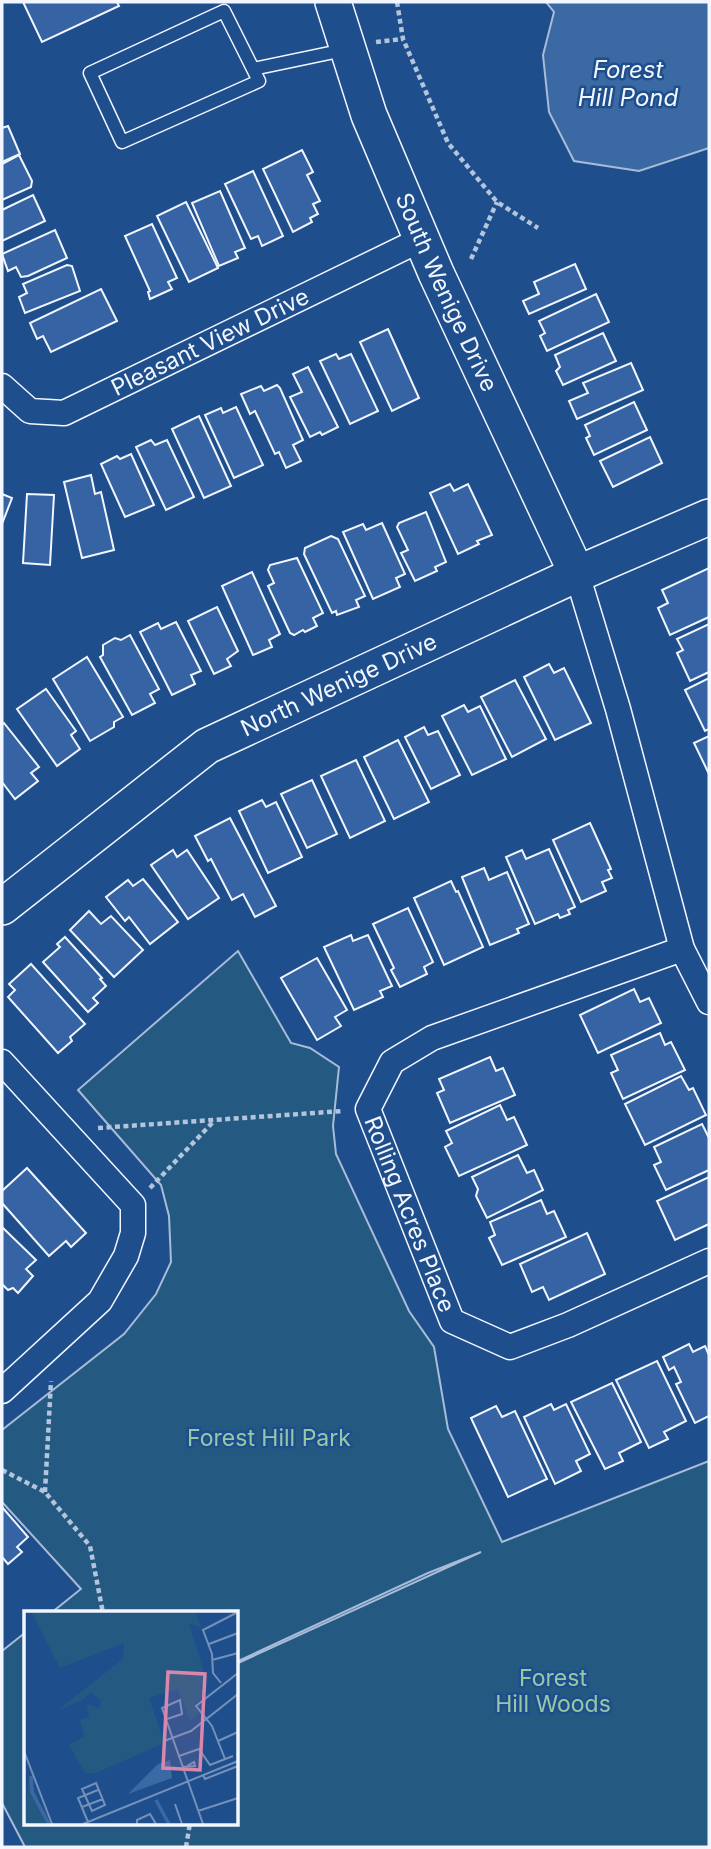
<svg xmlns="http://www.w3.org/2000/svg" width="711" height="1849" font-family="Inter,sans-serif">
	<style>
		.green { fill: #245a82; stroke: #a8bbd7; stroke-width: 2 }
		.water { fill: #3b69a3; stroke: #a8bbd7; stroke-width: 2 }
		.building { fill: #3563a3; stroke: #f2f6ff; stroke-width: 2 }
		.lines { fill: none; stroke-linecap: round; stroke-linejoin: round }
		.lane-casing { stroke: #f2f6ff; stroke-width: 15 }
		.street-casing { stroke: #f2f6ff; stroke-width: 27 }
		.secondary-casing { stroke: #f2f6ff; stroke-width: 38 }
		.path { stroke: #b3c4dc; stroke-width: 4.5; stroke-dasharray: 5 3.5; stroke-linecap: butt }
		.lane { stroke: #1f4e8c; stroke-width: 12 }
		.street { stroke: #1f4e8c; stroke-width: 24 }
		.secondary { stroke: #1f4e8c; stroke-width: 35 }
		.labels { text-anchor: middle; stroke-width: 5; stroke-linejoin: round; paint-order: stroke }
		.street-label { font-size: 23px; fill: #f2f6ff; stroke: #1f4e8c }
		.park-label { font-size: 23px; fill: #97c8a6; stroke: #1f4e8c }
		.water-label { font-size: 24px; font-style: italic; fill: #f2f6ff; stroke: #1f4e8c }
		.inset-river { fill: none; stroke: #3b69a3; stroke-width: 3.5 }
		.inset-road { fill: none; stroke: #7391ba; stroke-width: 2 }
		.view { fill: #da87ad; fill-opacity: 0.15; stroke: #da87ad; stroke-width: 3.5 }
		.inset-edge { fill: none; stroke: #f2f6ff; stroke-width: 3.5 }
	</style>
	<rect width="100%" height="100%" fill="#1f4e8c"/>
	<path class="green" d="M238 951 291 1043 310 1048 339 1067 333 1126 336 1154 409 1311 434 1347 448 1429 502 1542 709 1461V1847H25L2 1803V1651L26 1632V1823H236V1664L481 1552 428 1573 236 1662V1613H51L81 1589 2 1502V1430L124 1334 156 1294 171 1262 169 1216 161 1185 78 1090Z"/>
	<path class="water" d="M546 2H709V148L639 171 574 161 549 112 543 55 554 12Z"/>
	<g class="building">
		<path d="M23 2H117L119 6 42 42Z"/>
		<path d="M8 126 20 154 2 162V128Z"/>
		<path d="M302 150 313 172 307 175 320 201 313 204 318 214 310 218 312 222 293 232 263 169Z"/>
		<path d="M19 155 32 181 31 187 2 200V164Z"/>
		<path d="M253 171 283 236 262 246 258 236 251 239 225 184Z"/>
		<path d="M220 191 245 248 235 252 238 258 219 266 192 203Z"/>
		<path d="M33 195 45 221 2 241V210Z"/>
		<path d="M186 202 218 268 189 282 157 216Z"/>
		<path d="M152 224 177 278 168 282 172 289 150 299 148 292 150 291 125 236Z"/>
		<path d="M55 230 67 258 28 276 21 277 16 267 8 271 2 254Z"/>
		<path d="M575 264 586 289 529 314 523 301 539 294 534 282Z"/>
		<path d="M67 265 72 266 80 291 25 313 19 297 27 293 23 284Z"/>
		<path d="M101 289 117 321 51 352 43 336 37 339 30 323Z"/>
		<path d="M596 294 609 322 547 351 540 336 545 333 539 321Z"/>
		<path d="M388 329 419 398 392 411 360 342Z"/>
		<path d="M603 333 616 361 563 385 556 371 560 367 555 355Z"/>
		<path d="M336 354 339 359 351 354 378 411 350 424 320 361Z"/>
		<path d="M631 363 643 390 577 419 569 401 588 393 583 383Z"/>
		<path d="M308 367 338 427 322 435 320 432 310 437 290 397 302 392 293 374Z"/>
		<path d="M277 385 280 388 303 440 293 445 301 461 286 468 279 452 275 454 255 411 250 414 241 394 261 386 264 391Z"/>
		<path d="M634 402 647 430 594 455 586 438 590 436 585 425Z"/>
		<path d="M236 407 263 465 234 478 205 415 221 408 223 413Z"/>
		<path d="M199 416 231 486 204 498 172 429Z"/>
		<path d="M650 437 662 463 613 487 600 461Z"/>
		<path d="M151 440 155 445 167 440 194 497 166 510 136 447Z"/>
		<path d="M131 454 154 505 125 517 101 464 117 456 120 459Z"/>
		<path d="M91 475 95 494 101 492 114 550 82 558 64 482Z"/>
		<path d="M450 484 454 491 468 484 492 535 477 541 479 544 458 554 430 493Z"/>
		<path d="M2 494 12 498 2 524Z"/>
		<path d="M27 494 54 495 50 565 23 563Z"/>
		<path d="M426 512 446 562 435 567 437 571 415 581 401 553 408 550 397 527 399 523Z"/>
		<path d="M382 523 405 574 396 578 400 587 373 599 343 532 363 524 366 530Z"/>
		<path d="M331 536 338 539 365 596 356 600 359 607 337 615 336 611 332 613 304 554 305 548Z"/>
		<path d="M297 558 323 613 313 618 317 626 305 632 303 630 294 635 290 633 268 586 274 583 268 570 270 565Z"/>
		<path d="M709 568V617L670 635 658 608 668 603 662 590Z"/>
		<path d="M252 572 280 634 269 640 272 647 253 655 222 586Z"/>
		<path d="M217 607 238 651 227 659 231 666 214 674 188 621Z"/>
		<path d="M176 622 201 671 191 675 195 684 172 695 140 632 158 623 161 629Z"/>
		<path d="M709 624V672L690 681 677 653 683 650 677 639Z"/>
		<path d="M130 635 159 689 150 694 155 703 132 715 100 657 103 655V645L115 638 121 640Z"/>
		<path d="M87 657 123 717 114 722V727L90 741 53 679Z"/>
		<path d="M549 664 554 673 564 668 591 723 555 740 524 677Z"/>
		<path d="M709 678V729L705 731 685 690Z"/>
		<path d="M515 680 546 739 512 757 481 697Z"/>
		<path d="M46 689 76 731 71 735 80 749 57 766 17 709Z"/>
		<path d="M464 705 468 712 480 706 506 759 472 775 442 716Z"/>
		<path d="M4 723 39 767 31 773 38 781 15 799 2 782V724Z"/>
		<path d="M424 727 428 735 438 731 460 775 431 789 405 737Z"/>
		<path d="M709 736V774L694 743Z"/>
		<path d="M398 740 429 802 394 819 364 757Z"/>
		<path d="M356 760 385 821 350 838 321 776Z"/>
		<path d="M312 780 337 834 307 848 281 794Z"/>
		<path d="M262 800 266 807 276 802 302 857 268 873 239 811Z"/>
		<path d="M230 818 276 906 255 917 243 894 232 900 211 859 208 861 195 836Z"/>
		<path d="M590 823 611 869 608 870 612 878 602 882 606 891 581 902 553 840Z"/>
		<path d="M549 849 575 907 568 910 570 914 560 918 558 914 535 924 506 857 522 850 526 859Z"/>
		<path d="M173 850 177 857 187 850 219 898 188 919 151 865Z"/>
		<path d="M484 868 489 880 507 872 529 924 517 929 519 933 490 945 462 877Z"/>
		<path d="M143 879 178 922 150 944 129 917 125 921 106 897 128 880 133 886Z"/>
		<path d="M451 881 456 892 458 891 483 947 444 965 414 898Z"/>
		<path d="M408 908 433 962 424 967 427 974 400 987 391 970 394 968 373 924Z"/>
		<path d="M89 911 101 924 111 916 143 950 114 977 70 930Z"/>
		<path d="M351 935 353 941 368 935 392 986 380 991 383 997 354 1010 324 947Z"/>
		<path d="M65 937 102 978 100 979 106 986 93 998 98 1003 88 1012 43 962 60 947 57 944Z"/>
		<path d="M317 958 347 1010 335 1017 341 1026 317 1040 281 978Z"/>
		<path d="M31 964 85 1024 70 1037 72 1041 58 1053 8 997 15 990 9 984Z"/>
		<path d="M634 989 640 1002 649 998 661 1023 598 1053 580 1015Z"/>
		<path d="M660 1033 665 1045 671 1042 685 1070 623 1099 611 1073 618 1070 611 1055Z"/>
		<path d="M490 1057 496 1071 503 1068 515 1095 450 1123 437 1093 444 1090 439 1079Z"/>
		<path d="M681 1076 689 1090 693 1088 706 1115 645 1145 625 1104Z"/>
		<path d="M500 1105 507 1120 514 1117 527 1145 459 1176 445 1147 452 1143 446 1131Z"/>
		<path d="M702 1124 708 1136 709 1135V1170L666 1190 654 1165 661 1162 654 1147Z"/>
		<path d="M518 1155 527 1173 534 1170 543 1190 487 1218 476 1196 478 1189 472 1177Z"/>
		<path d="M27 1168 86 1233 71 1247 66 1241 49 1256 2 1203V1191Z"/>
		<path d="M709 1177V1224L675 1240 657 1201Z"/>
		<path d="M541 1200 547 1214 554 1211 566 1237 502 1265 489 1238 495 1235 490 1222Z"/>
		<path d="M2 1227 36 1260 26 1269 33 1276 18 1293 13 1288 8 1290 2 1284Z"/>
		<path d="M587 1233 605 1274 549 1300 543 1287 532 1292 520 1264Z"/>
		<path d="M689 1344 693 1352 705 1346 709 1355V1416L695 1423 676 1384 681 1382 674 1367 669 1370 663 1357Z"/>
		<path d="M657 1361 686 1421 664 1432 668 1439 649 1448 616 1380Z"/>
		<path d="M612 1383 641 1442 619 1453 623 1461 605 1469 571 1402Z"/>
		<path d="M551 1404 554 1410 566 1404 590 1454 576 1461 581 1471 555 1484 524 1417Z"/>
		<path d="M496 1406 502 1417 515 1411 547 1479 508 1497 471 1418Z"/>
		<path d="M2 1507 28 1537 17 1547 22 1552 8 1564 2 1557Z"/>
	</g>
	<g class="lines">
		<defs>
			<path id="lane" d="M253 69 259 81 122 142 90 73 224 11 253 69 344 50"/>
			<g id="street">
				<path id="s1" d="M2 386 30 411 64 413 422 239"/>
				<path d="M577 574 618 709 682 949 709 1002"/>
				<path id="s2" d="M682 949 432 1038 392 1062 368 1109 452 1321 510 1347 568 1325 709 1261"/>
				<path d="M2 1062 133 1205V1233L126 1256 100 1301 2 1391"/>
			</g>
			<g id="secondary">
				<path id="s3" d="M333 2 369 115 436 273 577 574"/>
				<path id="s4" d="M2 907 207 746 577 574 709 517"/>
			</g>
		</defs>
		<use href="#lane" class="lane-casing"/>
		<use href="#street" class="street-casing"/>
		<use href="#secondary" class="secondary-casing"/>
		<g class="path">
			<path d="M397 2 403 39 448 143 497 202 538 228"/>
			<path d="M376 42 403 39"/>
			<path d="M471 259 497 202"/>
			<path d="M98 1128 343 1111"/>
			<path d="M150 1188 214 1121"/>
			<path d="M2 1470 45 1492 90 1546 103 1613"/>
			<path d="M45 1492 51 1381"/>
			<path d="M186 1847 190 1823"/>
		</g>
		<use href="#lane" class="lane"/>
		<use href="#street" class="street"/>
		<use href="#secondary" class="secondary"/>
	</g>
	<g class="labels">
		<g class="street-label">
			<text dy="8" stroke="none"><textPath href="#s3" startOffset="312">South Wenige Drive</textPath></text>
			<text dy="8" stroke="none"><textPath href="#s1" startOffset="234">Pleasant View Drive</textPath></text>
			<text dy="8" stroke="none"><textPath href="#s4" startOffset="406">North Wenige Drive</textPath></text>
			<text dy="8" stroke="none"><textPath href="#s2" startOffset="478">Rolling Acres Place</textPath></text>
		</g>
		<g class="park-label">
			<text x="269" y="1446">Forest Hill Park</text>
			<text x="553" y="1686">Forest<tspan x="553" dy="26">Hill Woods</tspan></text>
		</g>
		<g class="water-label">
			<text x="628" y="78">Forest<tspan x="628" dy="28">Hill Pond</tspan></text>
		</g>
	</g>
	<g transform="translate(24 1611)">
		<rect width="214" height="214" fill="#1f4e8c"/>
		<path d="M179 0 172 3 177 16 165 13 183 71 176 76 182 83 170 93 175 102 166 109 154 78 125 87 140 132 72 162H61L45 134 60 126 56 109 65 106 63 93 75 97 77 89 66 81 59 89 34 99 99 48 100 32 36 57 7 0ZM5 164 6 167 23 213H0Z" fill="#245a82"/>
		<path d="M146 149 148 167 104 183 134 153Z" fill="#3b69a3"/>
		<path class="inset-river" d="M7 165 8 181 25 213M132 189 145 213"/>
		<path class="inset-road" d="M185 33 214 22M188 49 214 42M197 72 189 62 188 43 179 19 214 1M143 108 158 103 156 89 138 97 179 213M140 130 167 120 214 83M194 130 214 121M0 140 28 213M155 145 175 138 186 154 209 145M201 148 188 115 172 95 214 62M158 156 171 155 170 151 163 155M179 164 181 168 214 155M72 172 81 194 68 200 58 178ZM151 193 158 213M58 196 79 188M174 200 214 187M64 211 54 187 74 179M59 213 214 150M113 213V209L126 203 132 213"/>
		<path class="view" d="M144 61 181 63 176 159 139 157Z"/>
		<rect width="214" height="214" class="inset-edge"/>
	</g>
	<rect width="711" height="1849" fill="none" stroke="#f2f6ff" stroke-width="7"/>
</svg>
